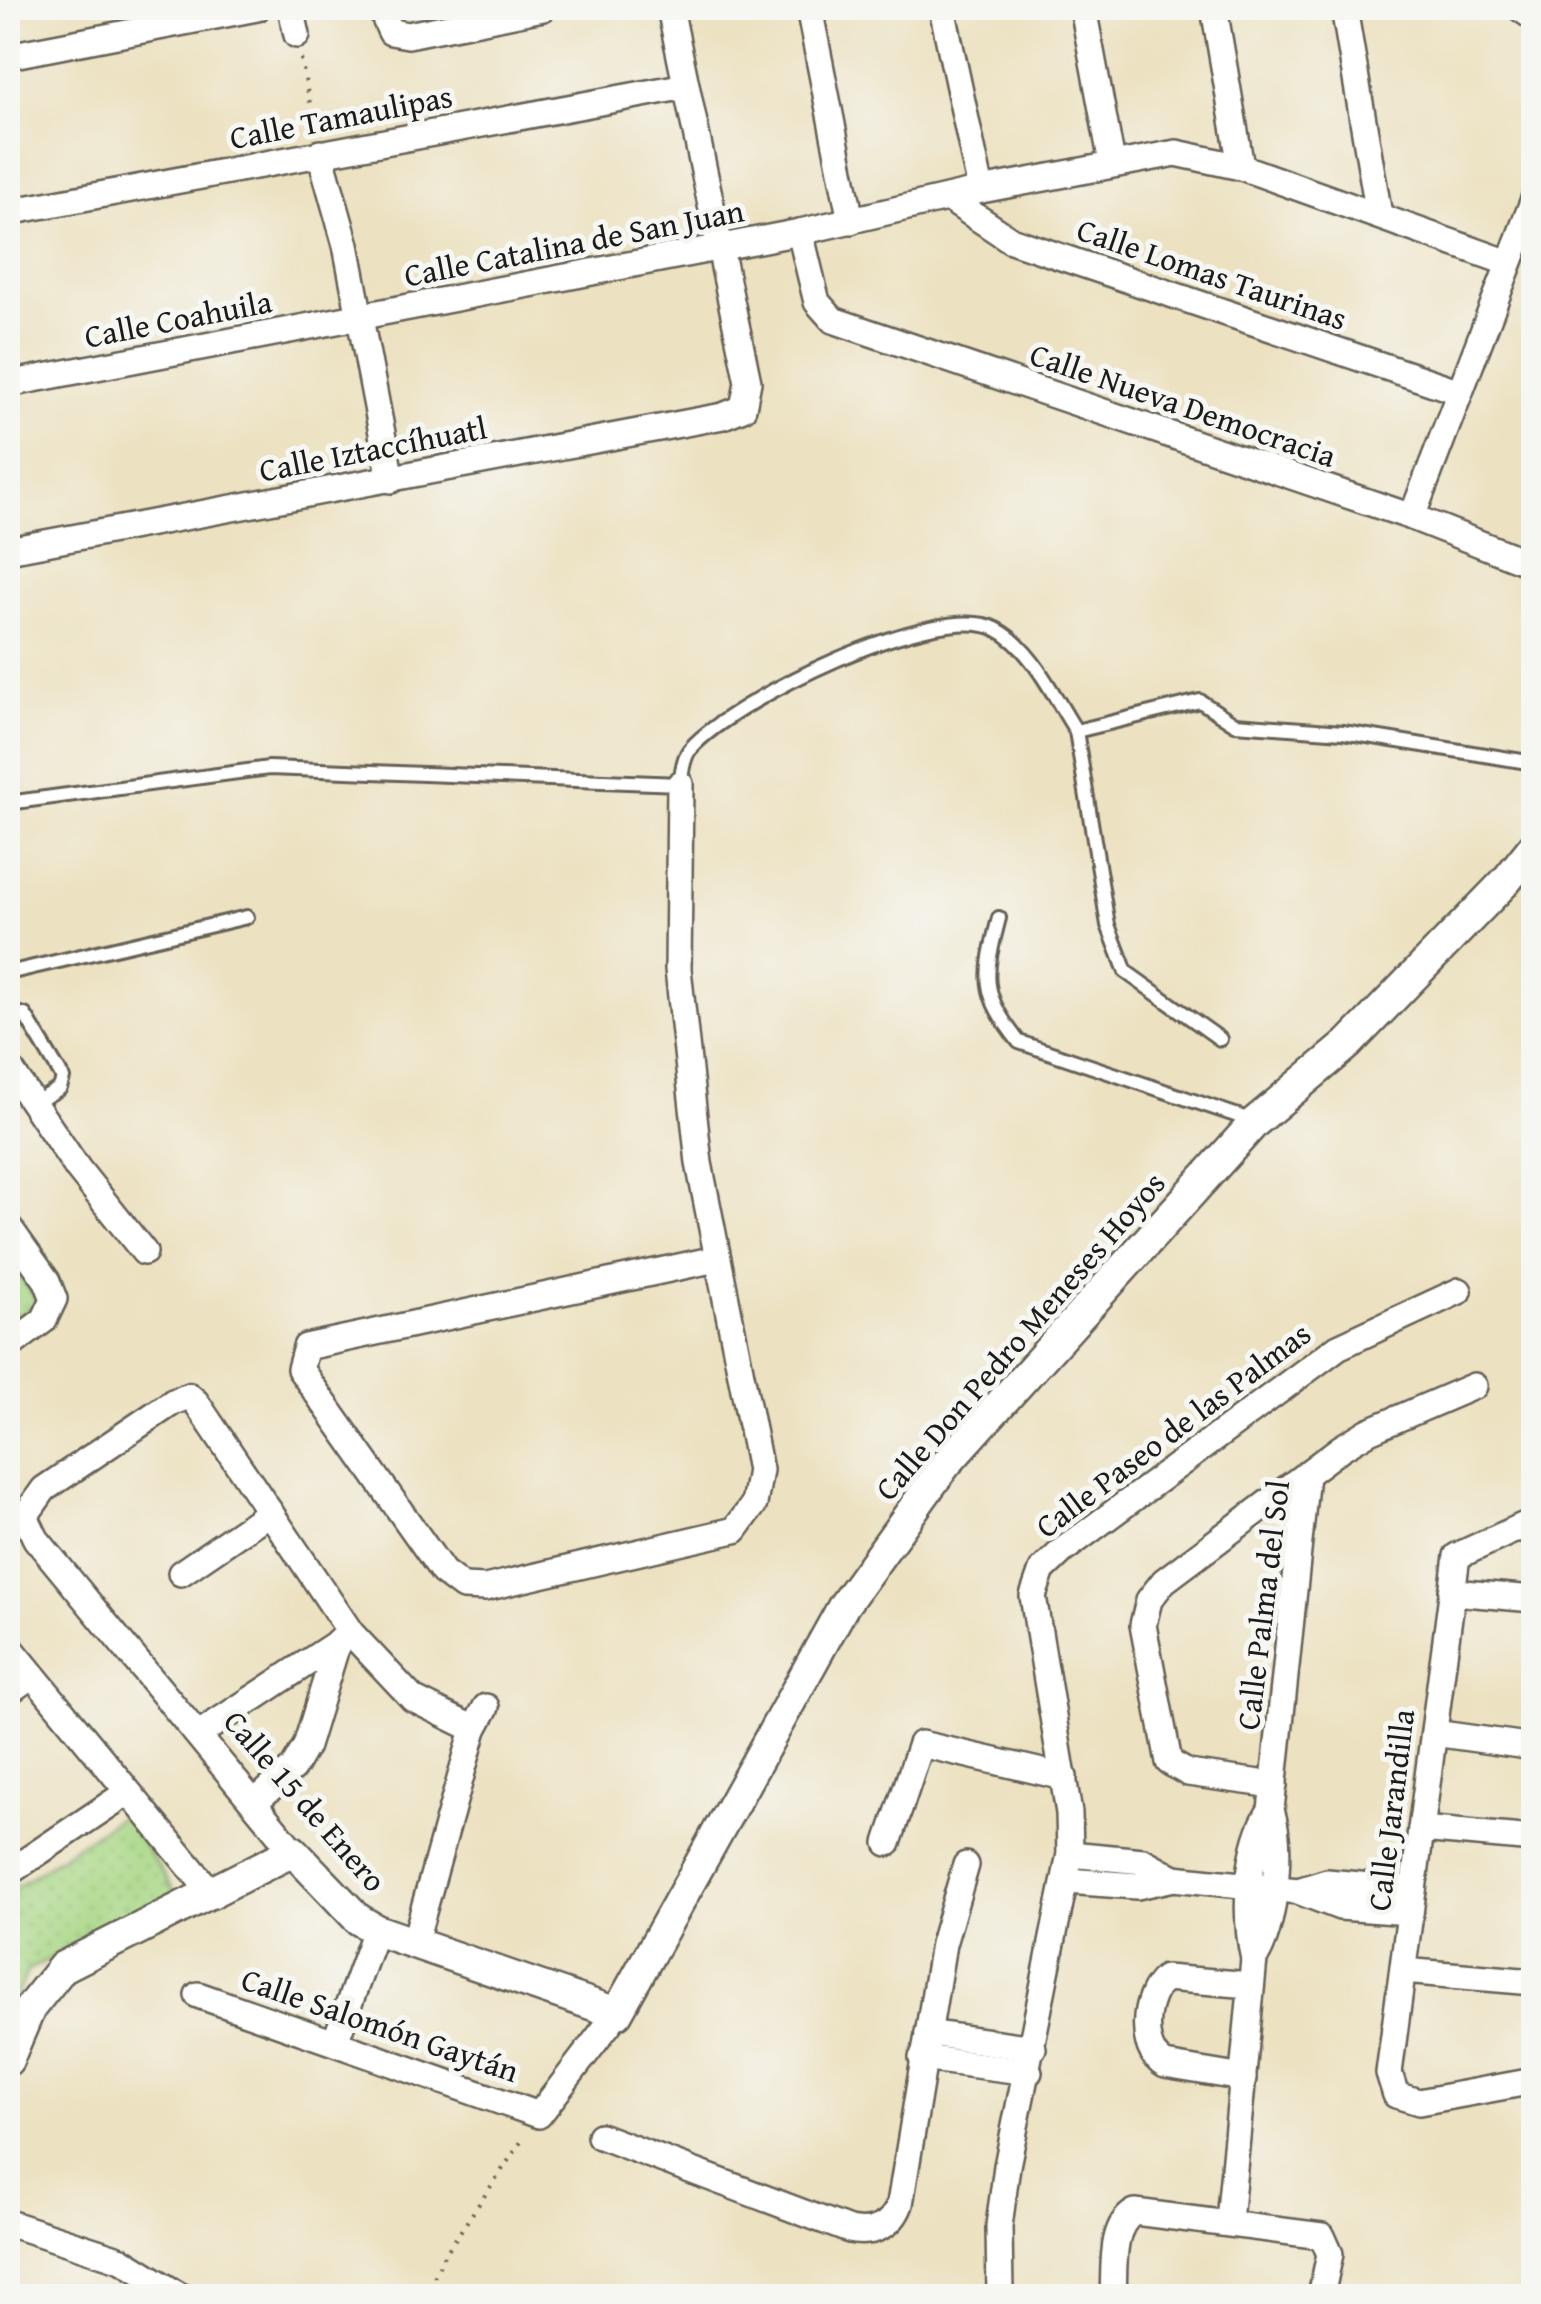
<svg xmlns="http://www.w3.org/2000/svg" width="1541" height="2304" font-family="'Gentium Book Plus',serif">
	<style>
		.park { fill: url(#park-dots); stroke: #627a50; stroke-width: 2.5 }
		.lines { fill: none; stroke-linecap: round; stroke-linejoin: round }
		.service-casing { stroke: #656155; stroke-width: 18 }
		.minor-casing { stroke: #656155; stroke-width: 30 }
		.tertiary-casing { stroke: #656155; stroke-width: 35 }
		.path { stroke: #656155; stroke-width: 4; stroke-dasharray: 2.5 8; stroke-linecap: butt }
		.service { stroke: #fff; stroke-width: 12 }
		.minor { stroke: #fff; stroke-width: 25 }
		.tertiary { stroke: #fff; stroke-width: 30 }
		.labels { text-anchor: middle; stroke-width: 10; stroke-linejoin: round; paint-order: stroke }
		.street-label { font-size: 32px; fill: #1c1c1c; stroke: #f6f6f2 }
	</style>
	<defs>
		<pattern id="park-dots" width="8" height="8" patternUnits="userSpaceOnUse" patternTransform="scale(2.5)"><rect width="8" height="8" fill="#a7d784"/><path d="M2 2h.1M6 6h.1" fill="none" stroke="#8fb871" stroke-width="1.8" stroke-linecap="round"/></pattern>
	</defs>
	<rect width="100%" height="100%" fill="#f6f6f2"/>
	<filter id="ink" filterUnits="userSpaceOnUse"><feTurbulence type="fractalNoise" baseFrequency=".01" numOctaves="2"/><feDisplacementMap in="SourceGraphic" scale="20" xChannelSelector="R" yChannelSelector="G"/><feConvolveMatrix kernelMatrix="1 2 1 2 8 2 1 2 1" color-interpolation-filters="sRGB"/></filter>
	<filter id="wash" filterUnits="userSpaceOnUse"><feTurbulence type="fractalNoise" baseFrequency=".0048" numOctaves="4" result="noise"/><feDisplacementMap in="SourceGraphic" scale="40" xChannelSelector="R" yChannelSelector="G"/><feGaussianBlur stdDeviation="2.25" result="paint"/><feColorMatrix in="noise" values="0 0 0 0 0 0 0 0 0 0 0 0 0 0 0 0 0 1.4 0 .05"/><feComposite in="paint" operator="in"/></filter>
	<g filter="url(#wash)">
		<rect width="100%" height="100%" fill="#ece1c0"/>
		<g class="park">
			<path d="M8 1257 38 1303 8 1323Z"/>
			<path d="M124 1814 177 1895 28 1970 8 2014V1893Z"/>
		</g>
	</g>
	<g filter="url(#ink)">
		<g class="lines">
			<defs>
				<g id="service">
					<path d="M1076 731 1108 925 1126 972 1220 1039"/>
					<path d="M8 803 269 768 680 784C682 773 683 756 691 748 734 700 937 599 996 629 1032 647 1055 699 1076 731L1200 701 1235 724 1343 732 1534 763"/>
					<path d="M999 918C984 976 980 993 1019 1042L1253 1121"/>
					<path d="M8 973 247 917"/>
					<path d="M8 1011 25 1015 63 1078 60 1088 33 1104"/>
				</g>
				<g id="minor">
					<path d="M291 8 297 35"/>
					<path d="M380 8 391 32 408 35 543 8"/>
					<path d="M809 8 851 221"/>
					<path d="M942 8 981 190"/>
					<path d="M1083 8 1112 163"/>
					<path d="M1214 8 1241 167"/>
					<path d="M1344 8 1379 215"/>
					<path d="M1520 8 1534 18"/>
					<path d="M8 56 257 8"/>
					<path d="M320 153 346 245 391 480"/>
					<path d="M951 200 1011 240 1460 392"/>
					<path d="M8 212 686 86"/>
					<path d="M800 232 817 302 833 320 1412 517 1534 565"/>
					<path d="M8 384 800 232 981 190 1176 153 1241 167 1509 263"/>
					<path d="M1412 517 1534 199"/>
					<path d="M8 550 723 416 743 408 748 382 670 8"/>
					<path d="M680 784 678 969 699 1163 760 1470 754 1504 735 1530 485 1588 463 1587 443 1572 300 1369 306 1347 716 1259"/>
					<path d="M8 1066 78 1169 144 1252"/>
					<path d="M8 1226 47 1281 54 1299 44 1320 8 1347"/>
					<path d="M1534 1521 1457 1556 1389 2073 1396 2095 1419 2102 1534 2081"/>
					<path d="M181 1573 270 1512"/>
					<path d="M1452 1592 1534 1599"/>
					<path d="M8 1645 213 1895"/>
					<path d="M8 1692 32 1675"/>
					<path d="M1434 1733 1534 1747"/>
					<path d="M199 1734 343 1639"/>
					<path d="M1274 1785 1188 1773 1169 1762 1143 1625 1149 1600 1164 1581 1341 1448 1369 1431 1474 1386"/>
					<path d="M254 1803 293 1768 306 1746 338 1641"/>
					<path d="M1421 1829 1534 1839"/>
					<path d="M888 1843 921 1744 1064 1777"/>
					<path d="M293 1851 36 1539 25 1516 44 1489 173 1402 189 1396 196 1402 351 1633 413 1699 474 1729"/>
					<path d="M1070 1854 1143 1861 1174 1878"/>
					<path d="M8 1873 128 1792"/>
					<path d="M1066 1881 1137 1886 1174 1878 1298 1891 1340 1907 1410 1912"/>
					<path d="M1298 1891 1327 1882 1413 1890"/>
					<path d="M415 1941 474 1729 486 1707"/>
					<path d="M1254 1959C1275 1928 1283 1846 1271 1810L1306 1475"/>
					<path d="M1403 1971 1534 1982"/>
					<path d="M198 1995 539 2115 617 2013"/>
					<path d="M928 2033 1033 2048"/>
					<path d="M335 2042 376 1930"/>
					<path d="M922 2058 1029 2072"/>
					<path d="M1243 2078 1165 2065C1138 2050 1143 1996 1165 1978L1251 1985"/>
					<path d="M600 2136 849 2230C873 2235 892 2226 900 2204L943 1944 966 1865"/>
					<path d="M1229 2221 1254 1959C1244 1917 1246 1846 1271 1810"/>
					<path d="M8 2223 122 2260 180 2296"/>
					<path d="M1000 2296 999 2226 1007 2166 1070 1854 1069 1813 1033 1596 1042 1570 1062 1551 1338 1347 1459 1291"/>
					<path d="M1113 2296C1115 2270 1109 2226 1135 2212L1322 2236 1330 2254 1321 2296"/>
				</g>
				<path id="tertiary" d="M8 2060 30 2008 63 1967 293 1851 358 1919 376 1930 617 2013 844 1605 945 1465 1255 1122 1348 1044 1506 881 1534 846"/>
			</defs>
			<use href="#service" class="service-casing"/>
			<use href="#minor" class="minor-casing"/>
			<use href="#tertiary" class="tertiary-casing"/>
			<g class="path">
				<path d="M301 59 316 133"/>
				<path d="M426 2296 443 2257 525 2136"/>
			</g>
			<use href="#service" class="service"/>
			<use href="#minor" class="minor"/>
			<use href="#tertiary" class="tertiary"/>
		</g>
	</g>
	<g class="labels">
		<g class="street-label">
			<text transform="translate(341 117) rotate(-11)" y="11">Calle Tamaulipas</text>
			<text transform="translate(574 243) rotate(-11)" y="11">Calle Catalina de San Juan</text>
			<text transform="translate(1212 274) rotate(19)" y="11">Calle Lomas Taurinas</text>
			<text transform="translate(178 319) rotate(-11)" y="11">Calle Coahuila</text>
			<text transform="translate(1183 405) rotate(19)" y="11">Calle Nueva Democracia</text>
			<text transform="translate(373 449) rotate(-11)" y="11">Calle Iztaccíhuatl</text>
			<text transform="translate(1020 1336) rotate(-49)" y="11">Calle Don Pedro Meneses Hoyos</text>
			<text transform="translate(1173 1430) rotate(-37)" y="11">Calle Paseo de las Palmas</text>
			<text transform="translate(1263 1605) rotate(-83)" y="11">Calle Palma del Sol</text>
			<text transform="translate(305 1801) rotate(49)" y="11">Calle 15 de Enero</text>
			<text transform="translate(1391 1810) rotate(-83)" y="11">Calle Jarandilla</text>
			<text transform="translate(380 2025) rotate(19)" y="11">Calle Salomón Gaytán</text>
		</g>
	</g>
	<rect width="1541" height="2304" fill="none" stroke="#f6f6f2" stroke-width="40"/>
</svg>
